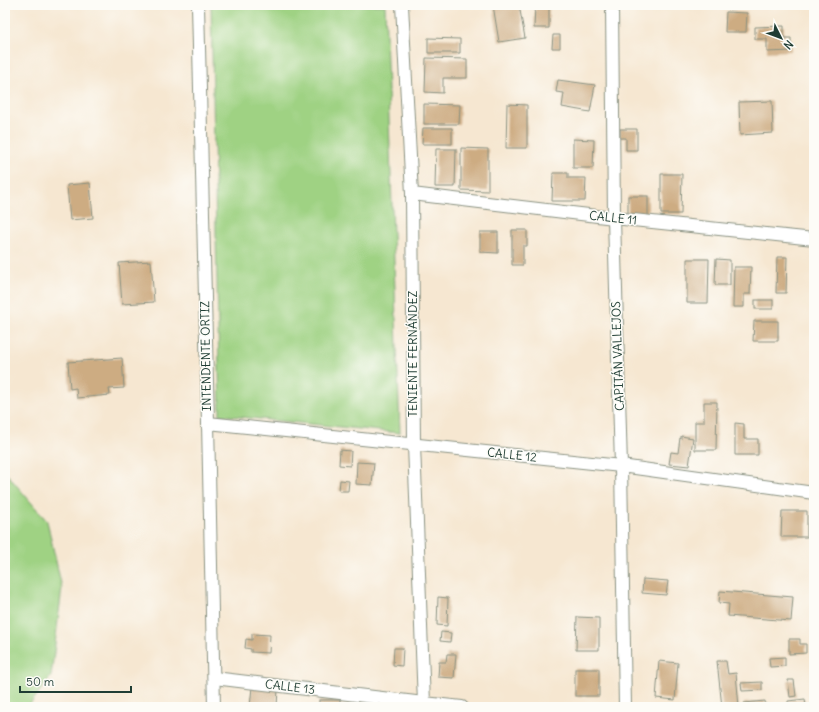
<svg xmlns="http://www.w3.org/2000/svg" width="819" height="712" font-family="Delius,sans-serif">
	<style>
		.green { fill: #9fd283; stroke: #5f885c }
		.building { fill: #cdac82 }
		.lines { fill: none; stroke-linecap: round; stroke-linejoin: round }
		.street-casing { stroke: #8a9282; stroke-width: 14 }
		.street { stroke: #fff; stroke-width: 12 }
		.labels { text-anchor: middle; stroke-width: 3; stroke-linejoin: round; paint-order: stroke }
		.street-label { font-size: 12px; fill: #1f3d34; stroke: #fdfcf7 }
	</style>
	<rect width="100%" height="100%" fill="#fdfcf7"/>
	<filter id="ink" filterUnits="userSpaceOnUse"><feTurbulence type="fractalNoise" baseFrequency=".025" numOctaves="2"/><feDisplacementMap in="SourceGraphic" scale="8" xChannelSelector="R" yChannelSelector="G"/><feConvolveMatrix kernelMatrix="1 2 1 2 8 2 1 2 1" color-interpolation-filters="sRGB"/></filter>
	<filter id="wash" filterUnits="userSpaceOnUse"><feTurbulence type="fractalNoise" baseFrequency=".012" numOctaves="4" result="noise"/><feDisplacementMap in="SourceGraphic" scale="16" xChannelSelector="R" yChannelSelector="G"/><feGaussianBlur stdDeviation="0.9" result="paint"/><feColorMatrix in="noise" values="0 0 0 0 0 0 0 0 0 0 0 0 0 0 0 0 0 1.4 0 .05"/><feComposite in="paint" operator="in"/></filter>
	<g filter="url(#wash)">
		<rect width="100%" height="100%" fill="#f6e7d1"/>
		<g class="green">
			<path d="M211 5H385L400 433 220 415Z"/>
			<path d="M5 472 47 521 62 588 51 676 28 707H5Z"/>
		</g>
		<g id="blocks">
			<g class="building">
				<path d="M493 5H519L525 38 499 42Z"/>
				<path d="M535 5H549V28H534Z"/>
				<path d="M726 12 747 13 746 32H725Z"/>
				<path d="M784 26V38H791V51L767 52V39H755V27Z"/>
				<path d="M553 35H560V48H552Z"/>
				<path d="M428 38 460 39V53H428Z"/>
				<path d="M426 58 467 59V78H443V93L425 92Z"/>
				<path d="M558 80 595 85 590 112 562 107 564 93 556 92Z"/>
				<path d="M772 101 773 133 740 135 739 102Z"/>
				<path d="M424 104 460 105 459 124H424Z"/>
				<path d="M507 104 527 105V148H506Z"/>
				<path d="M423 128H452V144H422Z"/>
				<path d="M620 129H637V150H626V138H620Z"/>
				<path d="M573 139 594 140 593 168H573Z"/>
				<path d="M461 148 488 149V191L461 190Z"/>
				<path d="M436 149H456L455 187H435Z"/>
				<path d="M553 173H568V178H586L585 201H552Z"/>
				<path d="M661 174H682L681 214H661Z"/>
				<path d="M90 183 93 218 70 220 67 185Z"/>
				<rect x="628" y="196" width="20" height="20"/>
				<path d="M512 230H527V246H523V265H512Z"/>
				<path d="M480 232H498V253L480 252Z"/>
				<path d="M777 257H787L786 293H776Z"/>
				<path d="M687 259H709L708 303H687Z"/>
				<path d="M716 259 730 260V285H715Z"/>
				<path d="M151 261 154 302 122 304 119 263Z"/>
				<path d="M734 267H751L750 294H744V307H733Z"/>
				<rect x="755" y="300" width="18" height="9"/>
				<path d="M754 321H778V341H753Z"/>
				<path d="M122 358 124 388 109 389 110 395 77 398 76 388 70 389 68 362Z"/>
				<path d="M704 402H717L716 450H695V422H704Z"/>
				<path d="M735 423 744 424V439H758V455H735Z"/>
				<path d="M681 436 693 438 689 466 669 464 671 452 678 453 680 438 681 439Z"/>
				<path d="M340 450 351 451 350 466 339 465Z"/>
				<path d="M357 462 374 463 372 485 356 484Z"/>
				<path d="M340 480 349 481 348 491H339Z"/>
				<path d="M782 511H807V537H781Z"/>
				<path d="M643 579 668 581 666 595 642 593Z"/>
				<path d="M720 591 793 597 791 621 728 616 729 604 719 603Z"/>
				<path d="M438 597 448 598 447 626 437 625Z"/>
				<path d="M577 617 599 618V650H576Z"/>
				<path d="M441 632 451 633 450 642 440 641Z"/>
				<path d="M252 634 270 635 269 653 251 652V649L245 648 246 639 252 640Z"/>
				<path d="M789 639H800V644H806V653L789 654Z"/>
				<path d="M394 648H403L402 666 393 665Z"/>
				<path d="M447 654H456L454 678 438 677 439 662H446Z"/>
				<path d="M785 657V666L770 667 769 658Z"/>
				<path d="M659 661 678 663 675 700 656 698Z"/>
				<path d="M717 661H726L728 674 736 673 739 707H722Z"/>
				<rect x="575" y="669" width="24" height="27"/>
				<path d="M788 680H794L796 696 790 697Z"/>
				<path d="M762 682V690L742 691 741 683Z"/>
				<path d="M252 687 278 688 277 707H250Z"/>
				<path d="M805 699 806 707H788V701Z"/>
				<rect x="319" y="700" width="21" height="7"/>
				<path d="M765 701 766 707H744V703Z"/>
			</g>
		</g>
	</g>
	<g filter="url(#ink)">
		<use href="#blocks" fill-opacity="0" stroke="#8a9282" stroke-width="1"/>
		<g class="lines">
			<defs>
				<g id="street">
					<path d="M198 5 208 423 214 707"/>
					<path d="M402 5 412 194 414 445 424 703"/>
					<path d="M612 5 614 218 621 466 625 707"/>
					<path d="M412 194 614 218 814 239"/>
					<path d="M208 423 621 466 814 493"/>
					<path d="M214 678 424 703 462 707"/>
				</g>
			</defs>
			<use href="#street" class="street-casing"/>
			<use href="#street" class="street"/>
		</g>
	</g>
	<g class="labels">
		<g class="street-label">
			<text transform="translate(613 218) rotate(6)" y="4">CALLE 11</text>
			<text transform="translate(413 354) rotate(-90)" y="4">TENIENTE FERNÁNDEZ</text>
			<text transform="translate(206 356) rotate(-91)" y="4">INTENDENTE ORTIZ</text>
			<text transform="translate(618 356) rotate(-92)" y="4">CAPITÁN VALLEJOS</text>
			<text transform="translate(512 455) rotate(6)" y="4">CALLE 12</text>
			<text transform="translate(290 687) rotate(7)" y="4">CALLE 13</text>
		</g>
	</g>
	<rect width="819" height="712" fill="none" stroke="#fdfcf7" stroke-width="20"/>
	<g transform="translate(781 38) rotate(132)" stroke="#fdfcf7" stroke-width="3" paint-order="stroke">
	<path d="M0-3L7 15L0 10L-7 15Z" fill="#1f3d34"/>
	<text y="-6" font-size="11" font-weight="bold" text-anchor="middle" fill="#1f3d34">N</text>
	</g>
	<path d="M20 686v6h111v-6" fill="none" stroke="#1f3d34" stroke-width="2"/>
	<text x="26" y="686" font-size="12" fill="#1f3d34" stroke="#fdfcf7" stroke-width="3" paint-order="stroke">50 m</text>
</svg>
